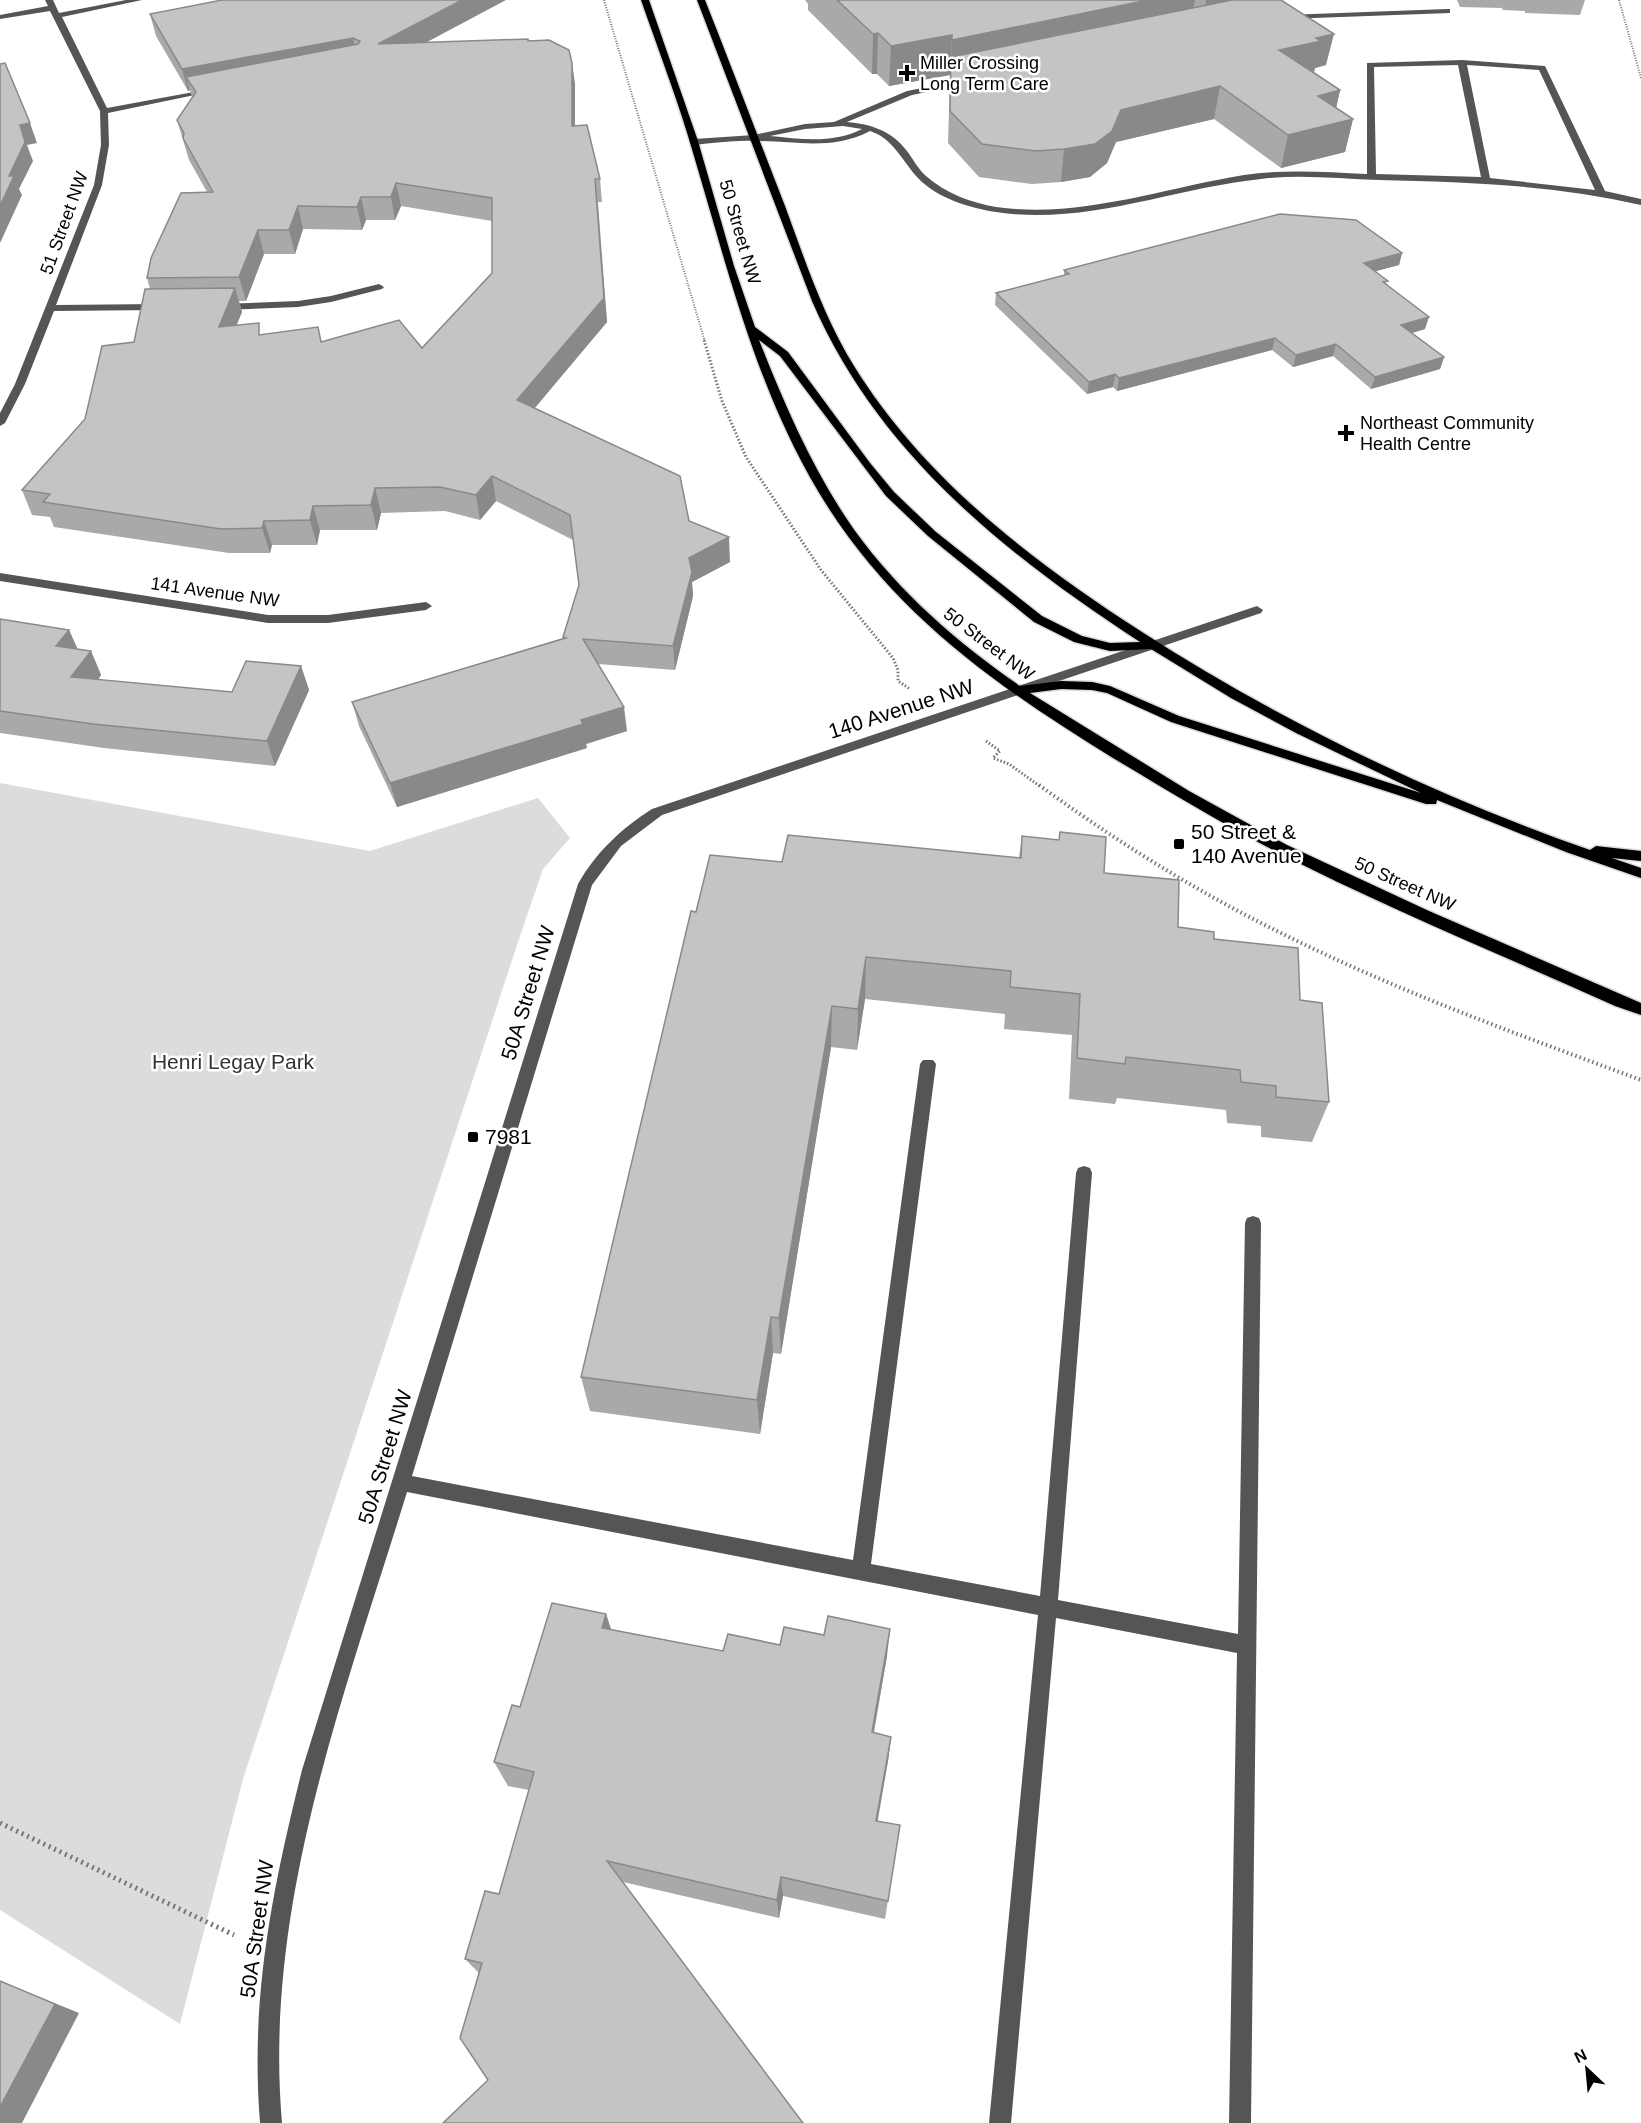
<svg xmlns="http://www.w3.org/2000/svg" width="1641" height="2123" font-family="Helvetica,sans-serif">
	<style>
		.green { fill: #dcdcdc }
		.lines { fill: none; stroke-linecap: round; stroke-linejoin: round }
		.major-casing { stroke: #dbdbdb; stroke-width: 3 }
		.path-far3 { stroke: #777; stroke-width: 2; stroke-dasharray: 1 1.5; stroke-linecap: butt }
		.path-far2 { stroke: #777; stroke-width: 3; stroke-dasharray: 1.5 2; stroke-linecap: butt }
		.path-far1 { stroke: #777; stroke-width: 4; stroke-dasharray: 1.5 3; stroke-linecap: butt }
		.path { stroke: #777; stroke-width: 5; stroke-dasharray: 2 4; stroke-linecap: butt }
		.minor { fill: #555; fill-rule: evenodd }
		.major { fill: #000; fill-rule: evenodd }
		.wall { fill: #a9a9a9; fill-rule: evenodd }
		.shaded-wall { fill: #898989 }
		.building { fill: #c4c4c4; stroke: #898989; stroke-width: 1.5 }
		.poi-dot { fill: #000; stroke: #fff; stroke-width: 2 }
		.labels { text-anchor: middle; stroke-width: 5; stroke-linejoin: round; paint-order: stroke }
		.far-poi-label { font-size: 18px; fill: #000; stroke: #fff; text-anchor: start }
		.far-street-label { font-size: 18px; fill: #000; stroke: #fff }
		.street-label { font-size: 21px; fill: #000; stroke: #fff }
		.poi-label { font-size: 21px; fill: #000; stroke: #fff; text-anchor: start }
		.park-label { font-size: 21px; fill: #333; stroke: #fff }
	</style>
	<rect width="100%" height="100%" fill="#fff"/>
	<path class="green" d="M0 783 370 851 538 798 570 838 543 869 519 939 243 1779 180 2024 0 1910Z"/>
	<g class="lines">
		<defs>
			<path id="major" d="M641 0H649L698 141 734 266 755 327 788 352 870 463 894 492 936 532 1042 616 1082 636 1110 643 1140 642C1005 554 877 452 812 301L697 0H705C732 68 758 137 785 206 805 260 823 316 854 366 924 479 1032 561 1142 632 1282 722 1433 795 1590 850L1596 846 1641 851V861L1612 858 1641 868V878L1566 852 1437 800 1436 804H1426L1171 722 1107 693 1092 690 1061 689 1030 693 1189 791 1287 845 1429 911 1641 1003V1015L1615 1006C1502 955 1386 908 1275 851 1220 823 1167 790 1113 758 996 686 890 612 818 491 756 387 728 270 694 156 679 103 659 52 641 0ZM759 340 780 356 886 496 928 536 1034 622 1074 642 1110 651 1151 649 1231 698 1296 733 1421 793 1179 716 1110 686 1092 682 1061 681 1020 686C958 643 900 593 855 531 814 473 785 406 759 340Z"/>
		</defs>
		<use href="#major" class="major-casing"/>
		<g class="path-far3">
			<path d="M604 0 705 342"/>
			<path d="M1619 0 1641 78"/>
		</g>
		<g class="path-far2">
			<path d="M704 340 722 401 746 457 821 570 893 658 898 670V681L910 689"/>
			<path d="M986 741 1000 751 993 758 1009 764 1041 787"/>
		</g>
		<path class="path-far1" d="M1039 785C1116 841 1197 892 1283 934 1399 992 1520 1035 1641 1080"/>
		<path class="path" d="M0 1823 234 1935"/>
		<g class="minor">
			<path d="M45 0H53L59 13 126 0H142L62 17 107 108 210 89 214 91 108 113 109 145 102 185 56 305 159 304 164 307 159 310 54 311 25 384 5 423 0 426V413L15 384 94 185 101 145 100 111 50 11 0 19V15L48 6Z"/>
			<path d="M1447 9H1450V13L1286 19 1282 17 1286 15Z"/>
			<path d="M1462 60 1545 66 1605 191 1641 199V205C1555 185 1467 182 1379 180 1340 179 1300 174 1261 179 1173 188 1086 226 996 212 969 208 937 198 918 178 902 161 894 139 870 131 832 151 795 141 755 141 735 140 714 143 694 145L690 142 694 139 754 135 805 124 834 122 907 91 968 79 972 81 971 83 912 95 847 122C871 124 892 131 907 151 913 159 918 169 926 176 945 193 972 203 996 207 1080 219 1163 188 1244 175 1285 169 1326 172 1367 174V63ZM1458 65 1481 177 1376 174 1374 67ZM1467 65 1539 70 1595 190 1490 178ZM843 126 862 129C833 144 801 139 770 136L805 129Z"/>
			<path d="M379 284 384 287 382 289 331 302 298 307 222 310 217 307 222 304 298 301 331 296Z"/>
			<path d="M0 573 268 615H328L426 602 432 606 426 610 328 623H268L0 581Z"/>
			<path d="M1257 606 1263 610 1261 613 662 815 621 846 592 885 412 1476 853 1560 920 1064 923 1060H933L936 1064 871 1564 1040 1596 1076 1173 1078 1168 1084 1166 1090 1168 1092 1173 1058 1600 1238 1634 1245 1223 1247 1218 1253 1216 1259 1218 1261 1223 1251 2123H1229L1237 1653 1056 1618 1011 2123H989L1038 1615 407 1492C344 1697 263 1905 282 2123H260C250 1998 272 1891 302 1770L578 884C597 851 621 829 652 809Z"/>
		</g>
		<use href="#major" class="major"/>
	</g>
	<g class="wall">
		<path d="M805 0H1281L1326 65 1315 68 1314 72 1340 90 1336 108 1353 119 1345 152 1281 168 1214 119 1116 142 1107 163 1090 177 1061 182 1032 184 979 177 948 143 950 75 889 86 877 74H872L808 10V4Z"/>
		<path d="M1457 0H1585L1580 15 1525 13V11L1503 10 1502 8 1460 7Z"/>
		<path d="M150 14 426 43 528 41 572 63 575 85V126L600 179 602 202H598L607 322 535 408 689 521 730 562 692 582 693 596 675 670 598 664 627 731 586 744 587 748 397 807 359 726 352 702 563 638 579 585 573 540 496 501 480 520 445 511 381 513 377 530H320L317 545H272L270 553H229L54 527 50 517 32 515 22 490 85 419 134 342 150 289 147 278 207 192 189 160 177 120 192 97 190 90 188 91 156 36ZM401 206 492 221V273L422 348 322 341 262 335 236 325 242 312 239 301H246L264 254H295L303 229 362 230 366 220H395Z"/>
		<path d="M1402 253 1399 265 1376 271 1425 329 1412 333 1444 357 1440 369 1371 389 1333 356 1293 367 1272 350 1117 391 1113 387 1087 394 995 305 996 293 1064 275V270Z"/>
		<path d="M0 619 69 630 77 649 91 651 101 675 98 680 232 692 301 666 309 690 275 766 104 748 0 733Z"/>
		<path d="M1022 836 1104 873 1178 927 1214 939 1300 1000 1329 1102 1312 1142 1261 1137V1126L1227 1123 1226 1110 1117 1098 1115 1104 1069 1099 1072 1035 1004 1029 1005 1014 865 999 857 1050 831 1047 781 1354 773 1353 760 1434 590 1411 581 1377 696 912 782 862 1019 857Z"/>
		<path d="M606 1614 611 1629 723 1651 780 1645 887 1656 874 1733 891 1737 888 1761 877 1821 900 1825 885 1919 783 1896 779 1918 623 1882 488 2080 479 1973 465 1959 499 1894 529 1790 508 1786 494 1762 520 1707Z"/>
	</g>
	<g class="shaded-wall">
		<path d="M462 0H506L382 66 378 44Z"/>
		<path d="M1148 0H1195L1190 30 951 57 950 80 952 40Z"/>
		<path d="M1206 0H1259L1202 28Z"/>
		<path d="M878 33 877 74H872L873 34Z"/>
		<path d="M1334 34 1326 65 1315 68 1314 72 1279 50 1316 38Z"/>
		<path d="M952 35 950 75 889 86 891 46Z"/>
		<path d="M353 38 358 60 186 77 190 90 188 91 182 69Z"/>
		<path d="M572 63 575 85V149L572 126Z"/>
		<path d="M1220 86 1214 119 1116 142 1107 163 1090 177 1061 182 1064 149 1121 110Z"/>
		<path d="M1340 90 1333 123 1318 96Z"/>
		<path d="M1353 119 1345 152 1281 168 1288 135Z"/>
		<path d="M30 123 37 143 27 145 33 161 19 189 22 195 0 243V206L20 125Z"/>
		<path d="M595 179 607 322 521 424 517 400Z"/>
		<path d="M396 183 401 206 395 220 391 197Z"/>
		<path d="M361 197 366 220 362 230 357 207Z"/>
		<path d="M298 206 303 229 295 254 289 230Z"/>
		<path d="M258 230 264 254 246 301 239 277Z"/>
		<path d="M1402 253 1399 265 1361 275 1364 263Z"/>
		<path d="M235 288 242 312 226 351 219 327Z"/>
		<path d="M1429 317 1425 329 1398 337 1401 325Z"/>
		<path d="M1275 338 1272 350 1117 391 1119 378Z"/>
		<path d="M1336 344 1333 356 1293 367 1296 355Z"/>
		<path d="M1444 357 1440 369 1371 389 1375 377Z"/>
		<path d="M1115 374 1113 387 1087 394 1089 382Z"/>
		<path d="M492 476 496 501 480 520 476 495Z"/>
		<path d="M375 488 381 513 377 530 371 505Z"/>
		<path d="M313 506 320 530 317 545 310 520Z"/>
		<path d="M264 521 272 545 270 553 262 528Z"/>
		<path d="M729 537 730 562 692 582 693 596 675 670 673 646 689 558Z"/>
		<path d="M69 630 80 654 56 646Z"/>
		<path d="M91 651 101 675 82 701 71 677Z"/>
		<path d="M301 666 309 690 275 766 267 741Z"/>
		<path d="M624 707 627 731 586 744 587 748 397 807 390 783 581 720Z"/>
		<path d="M866 957 865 999 857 1050 858 1009Z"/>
		<path d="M832 1006 831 1047 781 1354 779 1318Z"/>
		<path d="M771 1317 773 1353 760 1434 757 1400Z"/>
		<path d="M606 1614 615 1642 602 1628Z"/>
		<path d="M890 1629 887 1656 869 1757 872 1732Z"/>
		<path d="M891 1737 888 1761 874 1842 876 1821Z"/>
		<path d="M781 1877 783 1896 779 1918 777 1900Z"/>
		<path d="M0 1981 79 2013 22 2123H0Z"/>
	</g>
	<g class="building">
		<path d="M222 0H462L378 44 528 39V41L549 40 569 50 572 63V126L587 125 600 179H595L604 298 517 400 680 476 689 521 729 537 689 558 692 572 673 646 583 639 624 707 581 720 583 724 390 783 352 702 566 638 563 637 579 585 570 515 492 476 476 495 440 487 375 488 371 505 313 506 310 520 264 521 262 528 221 529 43 502 50 494 22 490 85 419 102 346 134 342 145 289 235 288 219 327 259 323V335L318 327 321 342 399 320 422 348 492 273V198L396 183 391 197H361L357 207 298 206 289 230H258L239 277 147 278 151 258 181 193 213 192 183 138 184 133 177 120 196 92 186 77 358 44 360 41 353 38 182 69 150 14Z"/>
		<path d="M837 0H1148L952 40V35L891 46 878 33 873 34Z"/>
		<path d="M1232 0H1281L1334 34 1316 38 1321 41 1279 50 1340 90 1318 96 1353 119 1288 135 1220 86 1121 110 1112 131 1095 144 1064 149 1036 151 982 144 950 111 951 57Z"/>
		<path d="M5 63 30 123 20 125 25 142 9 176H14L0 206V64Z"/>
		<path d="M1280 214 1356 220 1402 253 1364 263 1388 281 1383 282 1429 317 1401 325 1444 357 1375 377 1336 344 1296 355 1275 338 1119 378 1115 374 1089 382 996 293 1069 274 1064 270Z"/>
		<path d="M0 619 69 630 56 646 91 651 71 677 232 692 246 661 301 666 267 741 93 724 0 711Z"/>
		<path d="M1060 832 1106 837 1104 873 1179 880 1178 927 1214 932V939L1298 948 1300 1000 1322 1003 1329 1102 1276 1097V1086L1241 1082 1240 1070 1126 1057 1125 1064 1077 1058 1080 994 1010 987 1011 971 866 957 858 1009 832 1006 779 1318 771 1317 757 1400 581 1377 691 911 696 912 710 855 782 862 788 835 1021 858 1022 836 1059 840Z"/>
		<path d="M552 1603 606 1614 602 1628 723 1651 728 1634 780 1645 784 1627 824 1635 828 1616 890 1629 872 1732 891 1737 876 1821 900 1825 888 1901 781 1877 777 1900 607 1861 803 2123H443L488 2080 460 2038 482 1963 465 1959 485 1891 499 1894 534 1772 494 1762 512 1705 520 1707Z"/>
		<path d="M0 1981 55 2004 0 2107Z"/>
	</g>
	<g class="poi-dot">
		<path d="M904 64h6v6h6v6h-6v6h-6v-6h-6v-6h6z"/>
		<path d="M1343 424h6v6h6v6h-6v6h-6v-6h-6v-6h6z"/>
		<rect x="1173" y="838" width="12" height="12" rx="3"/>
		<rect x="467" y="1131" width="12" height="12" rx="3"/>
	</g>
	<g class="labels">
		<g class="far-poi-label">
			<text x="920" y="69">Miller Crossing<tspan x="920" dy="21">Long Term Care</tspan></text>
			<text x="1360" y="429">Northeast Community<tspan x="1360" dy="21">Health Centre</tspan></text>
		</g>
		<g class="far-street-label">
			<text transform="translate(64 223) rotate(-70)" y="6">51 Street NW</text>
			<text transform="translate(740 232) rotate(74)" y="6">50 Street NW</text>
			<text transform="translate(215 592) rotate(8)" y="6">141 Avenue NW</text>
			<text transform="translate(989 644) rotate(37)" y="6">50 Street NW</text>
			<text transform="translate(1405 884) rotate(24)" y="6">50 Street NW</text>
		</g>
		<g class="street-label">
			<text transform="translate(901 709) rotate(-18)" y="7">140 Avenue NW</text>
			<text transform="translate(528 993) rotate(-73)" y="7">50A Street NW</text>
			<text transform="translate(385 1457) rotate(-73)" y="7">50A Street NW</text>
			<text transform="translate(257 1929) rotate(-82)" y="7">50A Street NW</text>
		</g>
		<g class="poi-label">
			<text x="1191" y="839">50 Street &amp;<tspan x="1191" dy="24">140 Avenue</tspan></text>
			<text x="485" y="1144">7981</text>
		</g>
		<g class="park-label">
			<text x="233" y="1069">Henri Legay Park</text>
		</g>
	</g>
	<g transform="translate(1587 2069) rotate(334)" stroke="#ffffff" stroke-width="4.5" paint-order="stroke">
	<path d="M0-4.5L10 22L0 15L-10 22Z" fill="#000000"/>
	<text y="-9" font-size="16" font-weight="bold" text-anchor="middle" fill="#000000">N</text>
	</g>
</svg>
